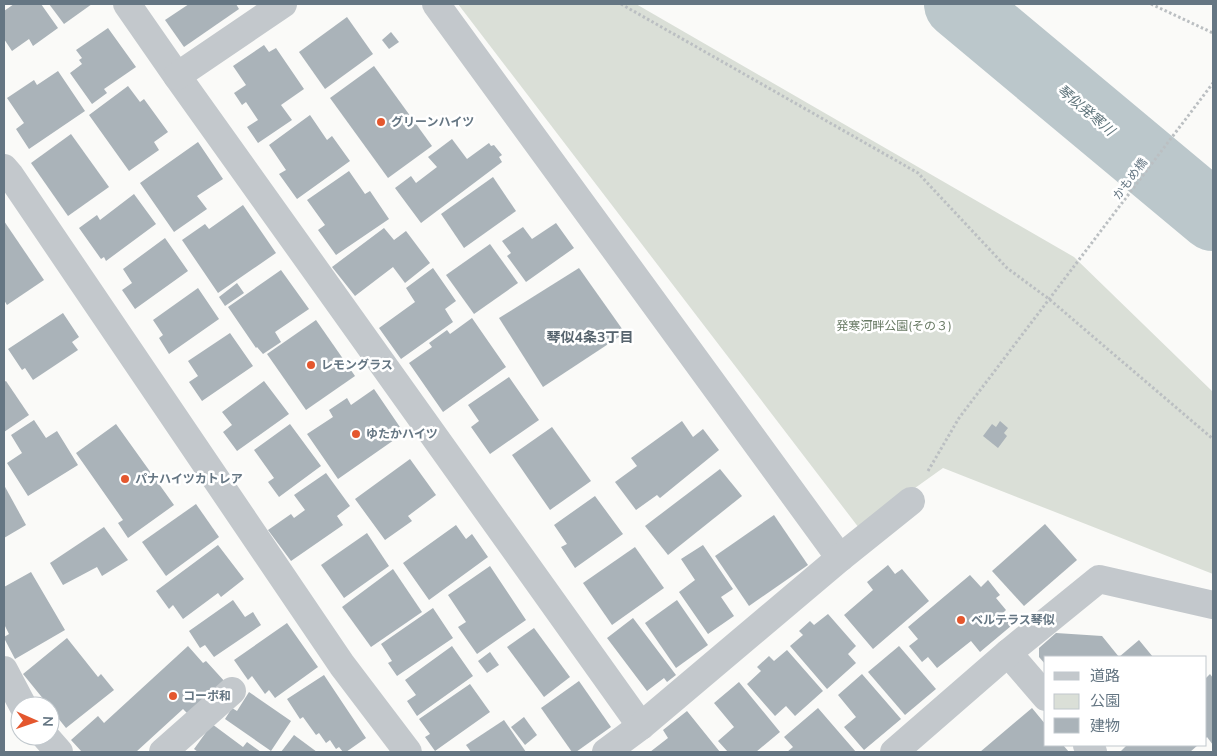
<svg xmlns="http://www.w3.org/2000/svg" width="1217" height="756" font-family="'Nunito Sans','Noto Sans JP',sans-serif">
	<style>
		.green { fill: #dadfd7 }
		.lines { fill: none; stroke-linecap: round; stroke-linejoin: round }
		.river { stroke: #bbc7cb; stroke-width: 70 }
		.building { fill: #aab3b9 }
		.path { stroke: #bbbfc2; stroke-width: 3; stroke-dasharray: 2.5 2.5; stroke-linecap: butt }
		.minor { stroke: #c3c8cc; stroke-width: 28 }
		.poi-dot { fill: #e4572e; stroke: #fff; stroke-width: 2 }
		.labels { text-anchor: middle; stroke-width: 5; stroke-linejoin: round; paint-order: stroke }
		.poi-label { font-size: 12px; font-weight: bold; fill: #657683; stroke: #fff; text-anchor: start }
		.street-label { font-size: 12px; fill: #657683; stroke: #fff }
		.park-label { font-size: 12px; fill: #687a64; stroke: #fff }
		.water-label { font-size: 14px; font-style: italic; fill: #60757c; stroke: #fff }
		.neighbourhood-label { font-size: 14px; font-weight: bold; fill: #57646e; stroke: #fff }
	</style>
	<rect width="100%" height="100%" fill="#fafaf8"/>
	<path class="green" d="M458 4H636L1074 257 1213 392V574L943 468 859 528Z"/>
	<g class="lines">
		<path class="river" d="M959 4 1213 216"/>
	</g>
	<g class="building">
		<path d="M14 4H41L58 28 33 46 29 39 12 51 4 39V11Z"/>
		<path d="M49 4H92L64 24Z"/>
		<path d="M189 4H236L239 9 184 47 165 20Z"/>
		<path d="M347 17 373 54 325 89 299 52Z"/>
		<path d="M108 28 136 67 104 89 107 93 92 104 70 73 82 64 79 60 82 58 76 50Z"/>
		<path d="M391 32 399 42 389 49 382 40Z"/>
		<path d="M264 45 269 52 276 48 304 89 281 105 292 120 258 143 247 127 258 120 246 102 242 105 234 93 246 85 233 66Z"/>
		<path d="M374 66 432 146 388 178 330 98Z"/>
		<path d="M58 71 85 111 29 149 16 129 24 123 7 98 34 80 37 85Z"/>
		<path d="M128 86 140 102 144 99 168 132 154 142 159 150 129 171 89 115Z"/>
		<path d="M310 115 327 140 332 136 350 161 297 199 279 174 286 170 269 145Z"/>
		<path d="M71 134 109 187 68 216 31 163Z"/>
		<path d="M452 139 467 159 489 143 491 146 494 145 502 155 499 157 502 162 421 223 395 188 411 176 416 183 437 167 428 157Z"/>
		<path d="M198 142 223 179 197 196 207 209 174 232 140 183Z"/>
		<path d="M349 171 365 194 370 191 389 219 336 255 318 230 325 225 307 200Z"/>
		<path d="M493 177 516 211 464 248 441 214Z"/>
		<path d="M134 194 156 224 106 261 104 257 101 259 79 228 97 215 100 220Z"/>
		<path d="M243 205 276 253 218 293 182 240 205 224 209 229Z"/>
		<path d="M4 221 44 280 7 305 4 300Z"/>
		<path d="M556 223 574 248 526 282 507 256 511 253 502 241 523 227 532 239Z"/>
		<path d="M384 228 394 240 406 231 430 263 405 283 393 267 355 296 332 267Z"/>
		<path d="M165 238 188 271 135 309 122 290 132 283 123 269Z"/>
		<path d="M490 244 518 283 474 314 446 275Z"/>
		<path d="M433 268 456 301 445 309 453 322 401 359 379 328 415 302 406 288Z"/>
		<path d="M579 268 625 333 543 387 499 318Z"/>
		<path d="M281 270 309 309 275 332 281 342 263 354 257 347 256 348 228 307Z"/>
		<path d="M237 283 244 293 225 306 219 297Z"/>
		<path d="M198 288 219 319 169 354 159 338 163 335 153 320Z"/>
		<path d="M63 313 79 337 72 342 78 350 33 380 25 368 22 370 8 349Z"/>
		<path d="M472 318 506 367 443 412 409 363 432 347 429 343 447 330 450 334Z"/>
		<path d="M316 320 355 376 306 410 267 354Z"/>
		<path d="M230 333 253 366 202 401 189 382 198 376 188 361Z"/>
		<path d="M509 377 539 420 490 454 471 427 479 421 468 405Z"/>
		<path d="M6 381 29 415 4 432V382Z"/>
		<path d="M264 381 289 414 237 451 223 432 232 425 222 412Z"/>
		<path d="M374 389 404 433 338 479 307 434 333 417 329 410 347 398 351 405Z"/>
		<path d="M34 420 46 438 57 431 78 465 28 496 7 463 22 453 11 435Z"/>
		<path d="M682 421 693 437 703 429 719 450 660 498 657 495 636 510 615 482 637 466 631 458Z"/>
		<path d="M1000 421 1008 428 1004 433 1007 436 998 448 983 436 992 424 996 427Z"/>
		<path d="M116 424 174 505 128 538 118 523 123 520 76 453Z"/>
		<path d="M290 424 321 466 279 497 268 482 274 478 254 450Z"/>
		<path d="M552 427 591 481 550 510 512 455Z"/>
		<path d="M410 459 436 495 408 516 412 521 385 540 355 499Z"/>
		<path d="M720 469 742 496 668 555 645 526Z"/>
		<path d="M326 473 350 506 337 516 343 525 291 561 268 530 291 514 294 518 305 510 294 495Z"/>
		<path d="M4 485 26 525 4 538Z"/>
		<path d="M595 496 623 534 575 568 561 547 567 544 554 525Z"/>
		<path d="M196 504 219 537 166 576 142 542Z"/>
		<path d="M774 515 808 565 749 606 715 556Z"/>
		<path d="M1045 524 1077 560 1024 606 992 571Z"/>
		<path d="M456 525 466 539 472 534 488 557 429 600 403 563Z"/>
		<path d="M104 527 128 560 102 576 97 567 63 585 50 563Z"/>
		<path d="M367 533 389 566 344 598 321 565Z"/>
		<path d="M218 545 244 579 221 597 218 593 183 619 173 605 169 609 156 591Z"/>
		<path d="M703 545 733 589 721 597 734 616 708 634 679 592 695 580 681 559Z"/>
		<path d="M635 547 664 588 612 625 583 583Z"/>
		<path d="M888 565 895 574 902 569 929 601 873 649 844 615 873 590 867 582Z"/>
		<path d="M490 566 526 620 477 654 458 627 466 622 448 595Z"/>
		<path d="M393 569 422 612 371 647 342 607Z"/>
		<path d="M31 572 65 630 15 659 4 638V637L9 634 4 624V587Z"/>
		<path d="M970 575 981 587 988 580 1000 595 996 598 1006 610 1002 614 1011 626 980 652 971 641 937 668 928 657 922 662 909 646 918 639 908 627Z"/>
		<path d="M233 600 245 617 253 612 261 625 214 657 205 645 200 648 189 631Z"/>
		<path d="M677 600 708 645 676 668 645 623Z"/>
		<path d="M433 608 453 638 397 676 388 663 392 661 381 644Z"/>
		<path d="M828 614 856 646 848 654 856 663 827 689 790 646 803 635 799 631 810 621 814 625Z"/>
		<path d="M633 618 676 675 667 682 664 678 647 691 607 638Z"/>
		<path d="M287 623 318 667 275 698 269 690 265 694 252 676 248 680 234 660Z"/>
		<path d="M534 628 570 677 544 697 507 647Z"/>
		<path d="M1056 633 1102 636 1119 657 1139 640 1153 657H1046V665L1039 657V648Z"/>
		<path d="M67 638 98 677 101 674 114 690 66 728 50 708V706H49L23 674Z"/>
		<path d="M188 646 203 663 206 661 226 683 190 716 183 709 136 752H82L71 740 98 716 104 723Z"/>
		<path d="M452 646 473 676 417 716 407 701 416 695 405 680Z"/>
		<path d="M899 646 936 689 905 715 868 672Z"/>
		<path d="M787 650 823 691 795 716 786 706 775 716 747 684 761 671 757 667 769 656 774 661Z"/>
		<path d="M490 652 499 665 487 673 478 661Z"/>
		<path d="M862 674 901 719 864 750 844 727 856 717 838 695Z"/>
		<path d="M1210 674 1213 678V745L1207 737 1206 738V678Z"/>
		<path d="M324 675 366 738 346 752H343L339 747 336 749 330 740 326 743 319 733 316 735 303 717 300 719 287 699Z"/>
		<path d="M579 681 611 727 576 752H572L541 708Z"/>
		<path d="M739 682 780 732 756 752H728L718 741 734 727 714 703Z"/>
		<path d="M470 684 490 712 435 751 425 737 430 734 419 719Z"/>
		<path d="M249 692 291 721 271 751 225 719 232 708 237 711Z"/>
		<path d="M818 708 856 752H787L793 747 784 737Z"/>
		<path d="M1032 708 1046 725V745H1063L1069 752H980Z"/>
		<path d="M687 711 720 752H650L668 738 663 730Z"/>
		<path d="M524 717 537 735 525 745 511 727Z"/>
		<path d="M504 720 526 752H471L466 745Z"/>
		<path d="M212 724 243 747 247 742 261 752H198L194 749Z"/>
		<path d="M294 735 317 752H281Z"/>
		<path d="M1127 745H1198L1190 752H1122L1121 751Z"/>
	</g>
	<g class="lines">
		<g class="path">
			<path d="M621 4 918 173 1007 268 1049 299 1213 439"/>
			<path d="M1151 4 1213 33"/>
			<path d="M928 471 959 418 1213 83"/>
		</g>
		<g class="minor">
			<path d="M127 4 177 76 641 726"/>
			<path d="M436 4 840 558"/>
			<path d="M177 76 283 4"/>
			<path d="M4 168 10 175 342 665 408 752"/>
			<path d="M1008 653 1046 697"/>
			<path d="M4 670 23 706"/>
			<path d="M45 736 59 752"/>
			<path d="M1087 745 1093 752"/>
			<path d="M163 752 232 691"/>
			<path d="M606 752 641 726 840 558 911 501"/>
			<path d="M894 752 1008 653 1099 579 1213 605"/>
		</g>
	</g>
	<g class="poi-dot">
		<circle cx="381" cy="122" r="5"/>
		<circle cx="311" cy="365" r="5"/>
		<circle cx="356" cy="434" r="5"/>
		<circle cx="125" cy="479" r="5"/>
		<circle cx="961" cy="620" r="5"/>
		<circle cx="173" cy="696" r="5"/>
	</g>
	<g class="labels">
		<g class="poi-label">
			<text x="391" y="126">グリーンハイツ</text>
			<text x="321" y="369">レモングラス</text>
			<text x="366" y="438">ゆたかハイツ</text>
			<text x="135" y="483">パナハイツカトレア</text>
			<text x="971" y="624">ベルテラス琴似</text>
			<text x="183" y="700">コーポ和</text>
		</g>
		<g class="street-label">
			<text transform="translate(1130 179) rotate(-53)" y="4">かもめ橋</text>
		</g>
		<g class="park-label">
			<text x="894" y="330">発寒河畔公園(その３)</text>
		</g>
		<g class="water-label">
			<text transform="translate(1086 110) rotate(40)" y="5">琴似発寒川</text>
		</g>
		<g class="neighbourhood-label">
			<text x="590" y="342">琴似4条3丁目</text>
		</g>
	</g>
	<rect width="1217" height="756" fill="none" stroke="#657683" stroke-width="10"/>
	<rect x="1044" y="656" width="162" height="90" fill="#ffffff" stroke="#c1c8cd"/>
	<rect x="1054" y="672" width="25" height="8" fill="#c3c8cc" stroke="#c1c8cd"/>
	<text x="1090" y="681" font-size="15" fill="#657683">道路</text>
	<rect x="1054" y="694" width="25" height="15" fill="#dadfd7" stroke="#c1c8cd"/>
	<text x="1090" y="706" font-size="15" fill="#657683">公園</text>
	<rect x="1054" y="718" width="25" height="15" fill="#aab3b9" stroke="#c1c8cd"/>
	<text x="1090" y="731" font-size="15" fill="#657683">建物</text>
	<g transform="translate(35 721) rotate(92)"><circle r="24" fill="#ffffff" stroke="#c1c8cd"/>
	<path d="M0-4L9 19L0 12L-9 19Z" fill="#e4572e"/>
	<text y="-8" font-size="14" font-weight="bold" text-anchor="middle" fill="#657683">N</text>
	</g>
</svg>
